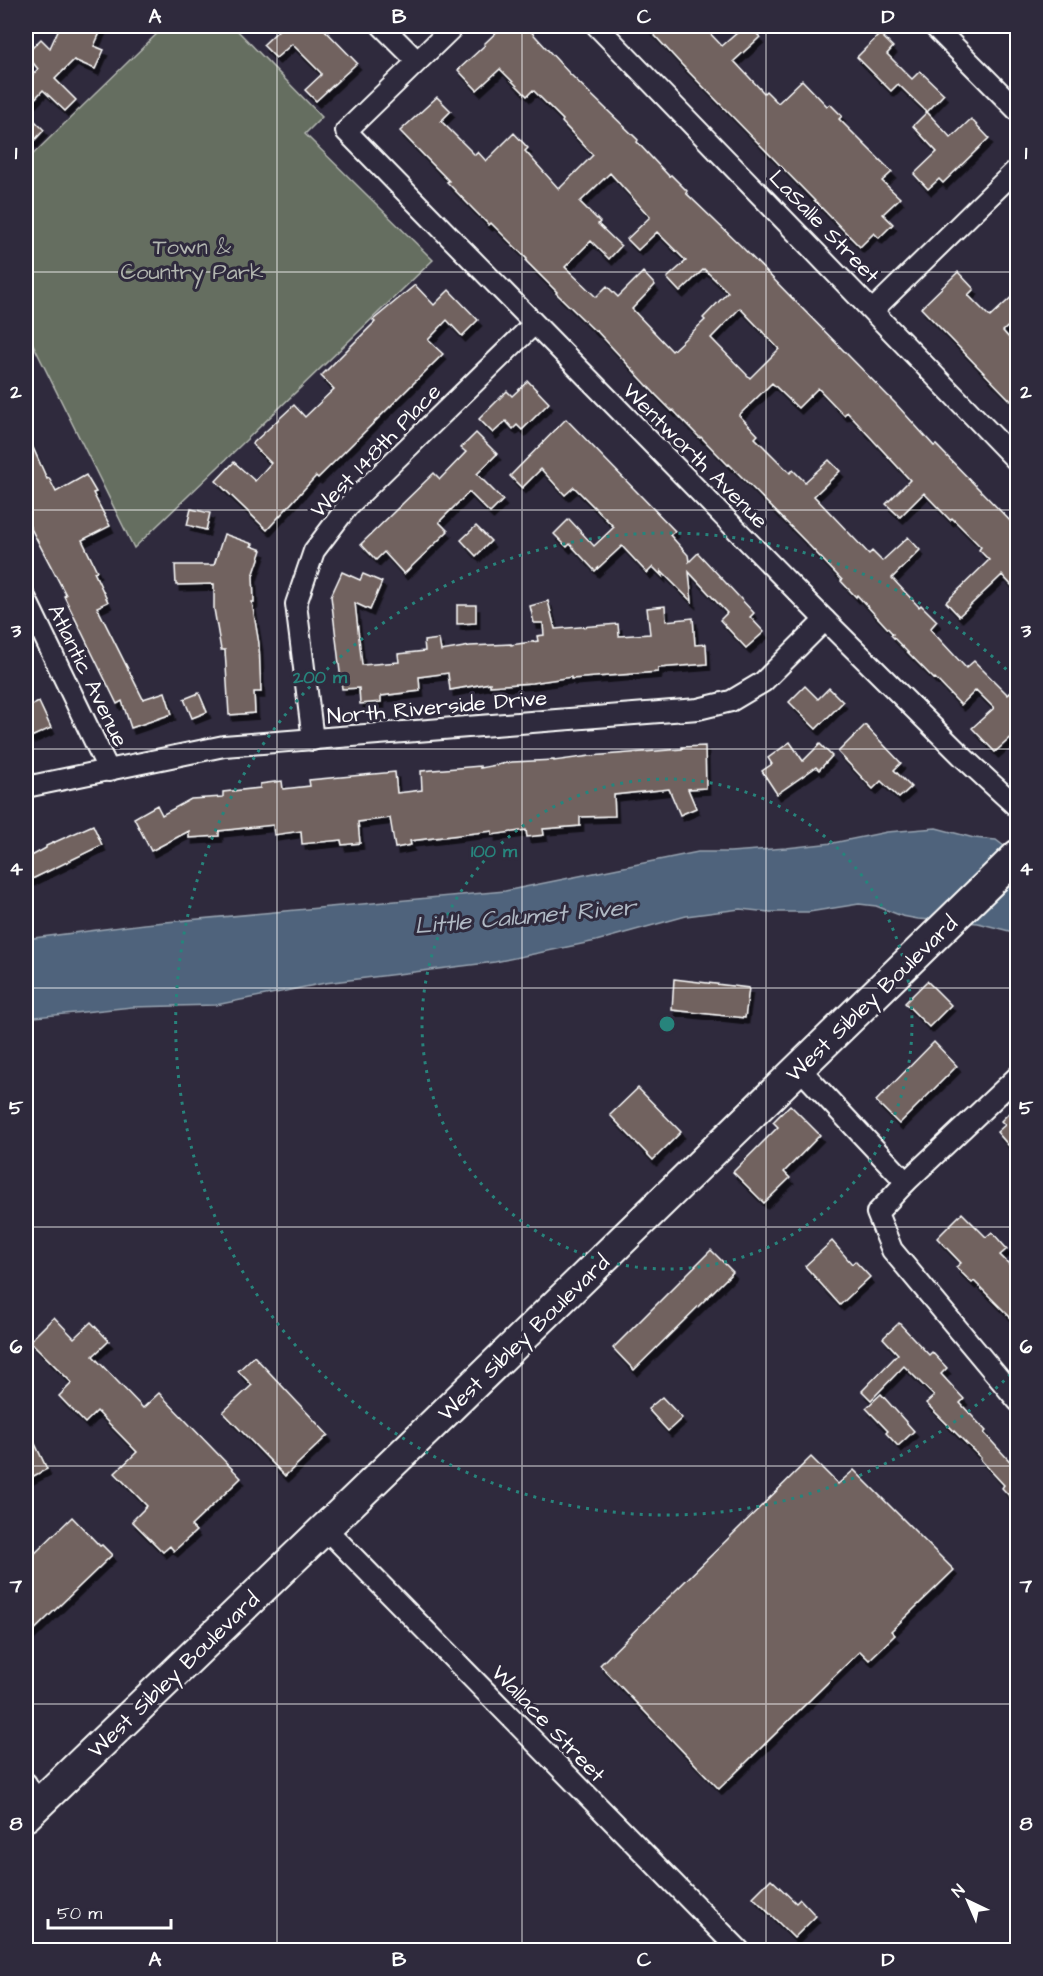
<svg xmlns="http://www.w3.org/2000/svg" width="1043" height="1976" font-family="'Architects Daughter',sans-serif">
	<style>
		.green { fill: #656e61; stroke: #b2b6b0; stroke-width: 1.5 }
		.water { fill: #50647b; stroke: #96a2b0; stroke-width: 1.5 }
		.building { fill: #71625f; stroke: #fff; stroke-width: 1.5; fill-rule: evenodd; filter: url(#shadow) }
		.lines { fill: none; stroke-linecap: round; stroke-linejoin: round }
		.minor-casing { stroke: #fff; stroke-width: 24 }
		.primary-casing { stroke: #fff; stroke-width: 34 }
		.minor { stroke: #2f2a3d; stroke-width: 20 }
		.primary { stroke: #2f2a3d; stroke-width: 30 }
		.grid { fill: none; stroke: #fff; stroke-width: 1.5; stroke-opacity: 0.55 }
		.ring { fill: none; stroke: #27847c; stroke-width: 3; stroke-dasharray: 3 6 }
		.labels { text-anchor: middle; stroke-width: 6; stroke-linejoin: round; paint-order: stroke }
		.street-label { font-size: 22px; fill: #fff; stroke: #2f2a3d }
		.park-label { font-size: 22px; fill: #b2b6b0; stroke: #2f2a3d }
		.water-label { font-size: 24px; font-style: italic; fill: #b0b9c4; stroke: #2f2a3d }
		.centre { fill: #27847c; stroke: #2f2a3d; stroke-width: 3 }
		.ring-label { font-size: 18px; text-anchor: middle; font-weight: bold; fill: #27847c; stroke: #2f2a3d; stroke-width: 6; stroke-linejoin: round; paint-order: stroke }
		.neatline { fill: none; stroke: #fff; stroke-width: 2 }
		.grid-label { font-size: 20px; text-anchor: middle; font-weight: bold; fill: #fff }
	</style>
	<defs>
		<filter id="shadow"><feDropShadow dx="3.5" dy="6" stdDeviation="0" flood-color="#0009"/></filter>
	</defs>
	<rect width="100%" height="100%" fill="#2f2a3d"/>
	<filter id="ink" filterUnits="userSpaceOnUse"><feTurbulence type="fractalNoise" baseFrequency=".0167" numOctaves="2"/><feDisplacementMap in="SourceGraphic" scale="12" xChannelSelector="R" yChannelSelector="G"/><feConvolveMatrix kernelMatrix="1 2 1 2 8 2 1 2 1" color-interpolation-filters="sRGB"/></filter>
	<g filter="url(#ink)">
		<path class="green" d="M165 26H233L322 117 305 134 433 260 134 548 26 330V161Z"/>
		<path class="water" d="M936 828 974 838 996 840 1017 856V933L978 923 918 919 902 916 876 906 859 904 809 912H769L740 909 686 916 596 941 495 962 325 983 216 1005 132 1007 26 1018V939L144 924 505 891 698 852H730L786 848 833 843 887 832Z"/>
		<g class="building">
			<path d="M60 26H103L94 46 104 50 95 69 74 60 55 79 76 100 65 111 43 90 26 108V82L38 69 26 54 41 39 50 48Z"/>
			<path d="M283 26H321L357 63 316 101 305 90 321 75V73L292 44 276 58 263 45Z"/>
			<path d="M503 26H526L569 73 638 140 637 142 669 176 671 175 687 191 686 193 740 245 896 404 934 446 936 445 1017 528V591L1002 575 959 616 946 602 989 560 979 550 981 547 952 518 950 520 924 493 900 517 886 504 910 480 847 412 844 415 818 388 798 408 772 383 739 415 758 435 755 438 790 473 793 470 805 482 829 460 840 471 814 496 869 554 872 551 882 561 908 537 920 550 892 578 919 607 921 605 937 621 930 629 966 668 974 661 1008 695 1017 686V732L995 752 972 728 994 708 976 690 961 705 935 678 934 679 891 635 893 634 857 595 856 597 841 581 842 580 805 541 729 464 728 465 701 437 700 438 673 410 672 411 656 395 596 330 595 331 556 293 557 292 526 261 527 259 491 223 489 225 473 209 447 182 449 181 400 131 437 97 451 111 441 121 475 155 478 152 486 161 514 133 528 148 525 151 559 189 593 155 562 122 563 120 533 90 527 96 500 69 477 90 458 70 485 45 484 44ZM610 173 650 217 627 239 638 250 657 232 686 261 667 278 680 292 704 269 728 292 703 318 705 320 672 351 632 309 655 285 643 272 618 297 607 286 596 297 565 267 591 241 609 259 621 246 598 224 600 222 580 202ZM740 308 779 349 750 378 711 338Z"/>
			<path d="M646 26H703L722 46 745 26H749L760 37 734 61 764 93 766 91 778 103 802 80 827 106 830 104 842 116 839 119 892 172 882 181 900 198 883 214 893 224 879 238 874 233 860 247 682 65Z"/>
			<path d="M880 34 893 47 887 54 912 79 920 71 944 94 927 112 898 84 891 91 857 57Z"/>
			<path d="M26 112 44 130 33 142 26 135Z"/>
			<path d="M927 112 951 138 971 119 989 138 943 183 939 179 928 189 914 174 937 152 913 126Z"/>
			<path d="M958 272 974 289 968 295 990 317 1017 292V318L1003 331 1017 347V407L921 308Z"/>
			<path d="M415 285 434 305 449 290 478 320 462 336 447 320 428 340 443 354 318 478 316 476 267 530 216 481 234 462 255 481 271 463 252 444 294 405 305 417 334 389 321 376 375 322 373 320Z"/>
			<path d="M528 381 549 403 522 430 517 425 513 429 506 421 493 433 479 419 507 391 512 396Z"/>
			<path d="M566 419 675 531 670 535 688 555 689 562 698 553 754 613 750 617 764 632 746 648 720 620 727 613 689 572 692 602 661 571 662 576 653 567 647 573 622 546 595 571 570 544 567 547 554 534 569 519 594 546 614 527 574 487 565 495 541 469 522 488 510 476Z"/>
			<path d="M26 432 47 479 49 478 56 492 86 475 96 492 93 493 110 526 82 540 97 571 94 572 108 602 97 607 143 699 165 692 172 714 131 728 122 701 117 704 64 596 66 595 26 519Z"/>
			<path d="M476 433 497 454 477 474 503 500 490 513 469 492 439 522 448 531 404 574 384 552 376 560 361 544 434 473 440 479 466 452 461 448Z"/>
			<path d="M191 509 210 513 206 530 187 525Z"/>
			<path d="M476 526 491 541 476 556 461 540Z"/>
			<path d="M224 534 253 544 251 546 262 550 253 576 254 602H252L259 644 261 692H254L255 713 229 715 225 650H221L214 609V584L176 585 175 565H214Z"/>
			<path d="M342 572 360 580 363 574 382 582 370 610 355 603 362 665 399 662 398 654 425 651 424 641 439 639 441 651 470 646 511 644V645L538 641 537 636 544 635 543 623H534L530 606 548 601 555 629 618 624 619 636 650 634 647 608 665 606 666 621 693 618 695 645 706 644 707 664 658 668V672L571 679V677L532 683 490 686V683L450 690 448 673 419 677 420 691 381 696V702L360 704 359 688 342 689 331 596Z"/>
			<path d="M457 605H476V623L457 624Z"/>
			<path d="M805 686 818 699 829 688 843 702 816 729 789 702Z"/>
			<path d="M199 693 207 712 192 718 184 699Z"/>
			<path d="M39 702 51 728 31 737 26 725V708Z"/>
			<path d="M865 725 901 763 894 770 911 787 899 798 881 781 873 789 838 752Z"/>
			<path d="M790 742 803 761 820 744 832 756 819 770 816 767 777 794 762 771 772 764 768 758Z"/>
			<path d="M705 746 706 788 688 789 696 808 680 815 669 789 614 795 615 816 580 817V826L543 829 544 835 527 837 526 830 492 835V831L410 841 411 845 395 848 390 818 358 822 360 843 342 845 341 840 302 844 301 831 274 835 273 825 219 831V836L189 838V831L151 851 134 818 157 805 162 815 191 799 223 797V792L260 788V784L282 781 283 789 310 786 309 780 395 772 397 793 422 790 421 771 480 766V768L512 762 554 760V761L590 756 682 749V747Z"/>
			<path d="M93 825 102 845 26 882V859L46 848V846Z"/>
			<path d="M674 979 749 988 745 1018 672 1010Z"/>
			<path d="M927 981 951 1005 929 1027 905 1003Z"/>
			<path d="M934 1042 957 1066 899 1124 876 1101Z"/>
			<path d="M638 1088 681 1132 653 1160 610 1115Z"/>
			<path d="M790 1105 820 1135 784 1172 790 1178 764 1203 733 1172 778 1127 773 1122Z"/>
			<path d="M1017 1105V1155L997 1132 1005 1125 1001 1121Z"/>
			<path d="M962 1213 986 1237 992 1232 1007 1249 1000 1255 1017 1272V1324L974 1281 972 1283 956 1267 961 1263 937 1238Z"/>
			<path d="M832 1241 852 1264 855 1261 870 1277 840 1305 805 1266Z"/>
			<path d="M711 1250 733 1272 634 1370 613 1348Z"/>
			<path d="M54 1317 74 1338 91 1322 109 1341 93 1356 143 1408 159 1393 241 1478 191 1526 196 1531 174 1551 170 1546 163 1552 132 1521 147 1506 115 1473 137 1452 97 1411 85 1423 59 1396 72 1383 30 1341Z"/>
			<path d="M899 1323 929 1355 932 1352 947 1368 941 1374 964 1399 960 1403 986 1431 984 1433 1017 1469V1504L1002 1488 1004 1485 980 1459 981 1458 926 1403 934 1396 904 1366 871 1400 862 1391 898 1354 883 1338Z"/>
			<path d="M254 1356 328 1435 285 1476 223 1412 252 1385 238 1371Z"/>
			<path d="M881 1394 914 1431 898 1446 886 1433 888 1431 866 1408Z"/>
			<path d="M662 1397 682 1418 668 1431 648 1409Z"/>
			<path d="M26 1425 47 1469 26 1480Z"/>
			<path d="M811 1457 838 1484 854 1470 954 1570 891 1631 895 1635 869 1660 860 1651 719 1789 600 1665Z"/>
			<path d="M72 1517 100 1546 102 1545 112 1555 26 1638V1562Z"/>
			<path d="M771 1879 796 1903 800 1899 816 1916 794 1938 753 1897Z"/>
		</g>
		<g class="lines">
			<defs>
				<g id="minor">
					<path d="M382 26 417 61"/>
					<path d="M454 26 346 131 825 620 965 759 1018 808"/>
					<path d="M597 26 1018 462"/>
					<path d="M934 26 1018 111"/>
					<path d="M873 310 1018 168"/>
					<path d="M26 599 109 771"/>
					<path d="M313 740 296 604 314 551 348 506 534 324"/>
					<path d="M26 787 224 746 698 709 731 701 763 682 825 620"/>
					<path d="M799 1068 906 1182"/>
					<path d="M1018 1076 906 1182 877 1213 892 1250 1018 1401"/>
					<path d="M325 1528 739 1950"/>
					<path d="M26 1783 38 1805"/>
				</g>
				<path id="primary" d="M26 1816 427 1430 1018 855"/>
			</defs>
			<use href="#minor" class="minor-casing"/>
			<use href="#primary" class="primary-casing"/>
			<use href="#minor" class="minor"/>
			<use href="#primary" class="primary"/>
		</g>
	</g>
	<path class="grid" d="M277 26V1950M522 26V1950M766 26V1950M26 272H1018M26 510H1018M26 749H1018M26 988H1018M26 1227H1018M26 1466H1018M26 1704H1018"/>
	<g class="ring">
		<circle cx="667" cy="1024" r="245"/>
		<path d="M1017 1368A491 491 0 1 1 1017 680"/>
	</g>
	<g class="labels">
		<g class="street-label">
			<text transform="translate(825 226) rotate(46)" y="8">LaSalle Street</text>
			<text transform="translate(375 450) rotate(-46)" y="8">West 148th Place</text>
			<text transform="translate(696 455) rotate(45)" y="8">Wentworth Avenue</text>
			<text transform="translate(89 675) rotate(64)" y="8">Atlantic Avenue</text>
			<text transform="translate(437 706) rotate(-5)" y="8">North Riverside Drive</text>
			<text transform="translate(871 998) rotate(-44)" y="8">West Sibley Boulevard</text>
			<text transform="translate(523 1337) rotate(-44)" y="8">West Sibley Boulevard</text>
			<text transform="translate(173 1674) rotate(-44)" y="8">West Sibley Boulevard</text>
			<text transform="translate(549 1723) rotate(46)" y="8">Wallace Street</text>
		</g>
		<g class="park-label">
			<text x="192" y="254">Town &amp;<tspan x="192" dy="25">Country Park</tspan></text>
		</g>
		<g class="water-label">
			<text transform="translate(525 916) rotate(-5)" y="8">Little Calumet River</text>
		</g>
	</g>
	<circle cx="667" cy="1024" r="9" class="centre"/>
	<g class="ring-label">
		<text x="320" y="683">200 m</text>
		<text x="494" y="857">100 m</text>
	</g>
	<rect width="1043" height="1976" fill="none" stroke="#2f2a3d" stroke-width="66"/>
	<g transform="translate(968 1901) rotate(316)" stroke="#2f2a3d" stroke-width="4.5" paint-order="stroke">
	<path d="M0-4.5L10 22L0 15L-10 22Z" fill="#ffffff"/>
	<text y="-9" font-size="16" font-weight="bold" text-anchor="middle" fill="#ffffff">N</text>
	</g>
	<path d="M48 1919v9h123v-9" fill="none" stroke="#ffffff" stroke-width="3"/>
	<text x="57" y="1919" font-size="18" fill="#ffffff" stroke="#2f2a3d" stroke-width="4.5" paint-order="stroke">50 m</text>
	<rect x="33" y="33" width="977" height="1910" class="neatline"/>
	<g class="grid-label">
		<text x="155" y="23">A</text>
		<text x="399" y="23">B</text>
		<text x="644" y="23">C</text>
		<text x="888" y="23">D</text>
		<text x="16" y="159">1</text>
		<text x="1026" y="159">1</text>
		<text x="16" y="398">2</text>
		<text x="1026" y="398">2</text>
		<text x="16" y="637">3</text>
		<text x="1026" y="637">3</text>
		<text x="16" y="875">4</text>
		<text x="1026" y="875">4</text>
		<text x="16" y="1114">5</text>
		<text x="1026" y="1114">5</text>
		<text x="16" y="1353">6</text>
		<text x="1026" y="1353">6</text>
		<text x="16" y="1592">7</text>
		<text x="1026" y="1592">7</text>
		<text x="16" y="1830">8</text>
		<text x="1026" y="1830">8</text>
		<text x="155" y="1966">A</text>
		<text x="399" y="1966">B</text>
		<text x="644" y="1966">C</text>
		<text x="888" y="1966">D</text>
	</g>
</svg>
